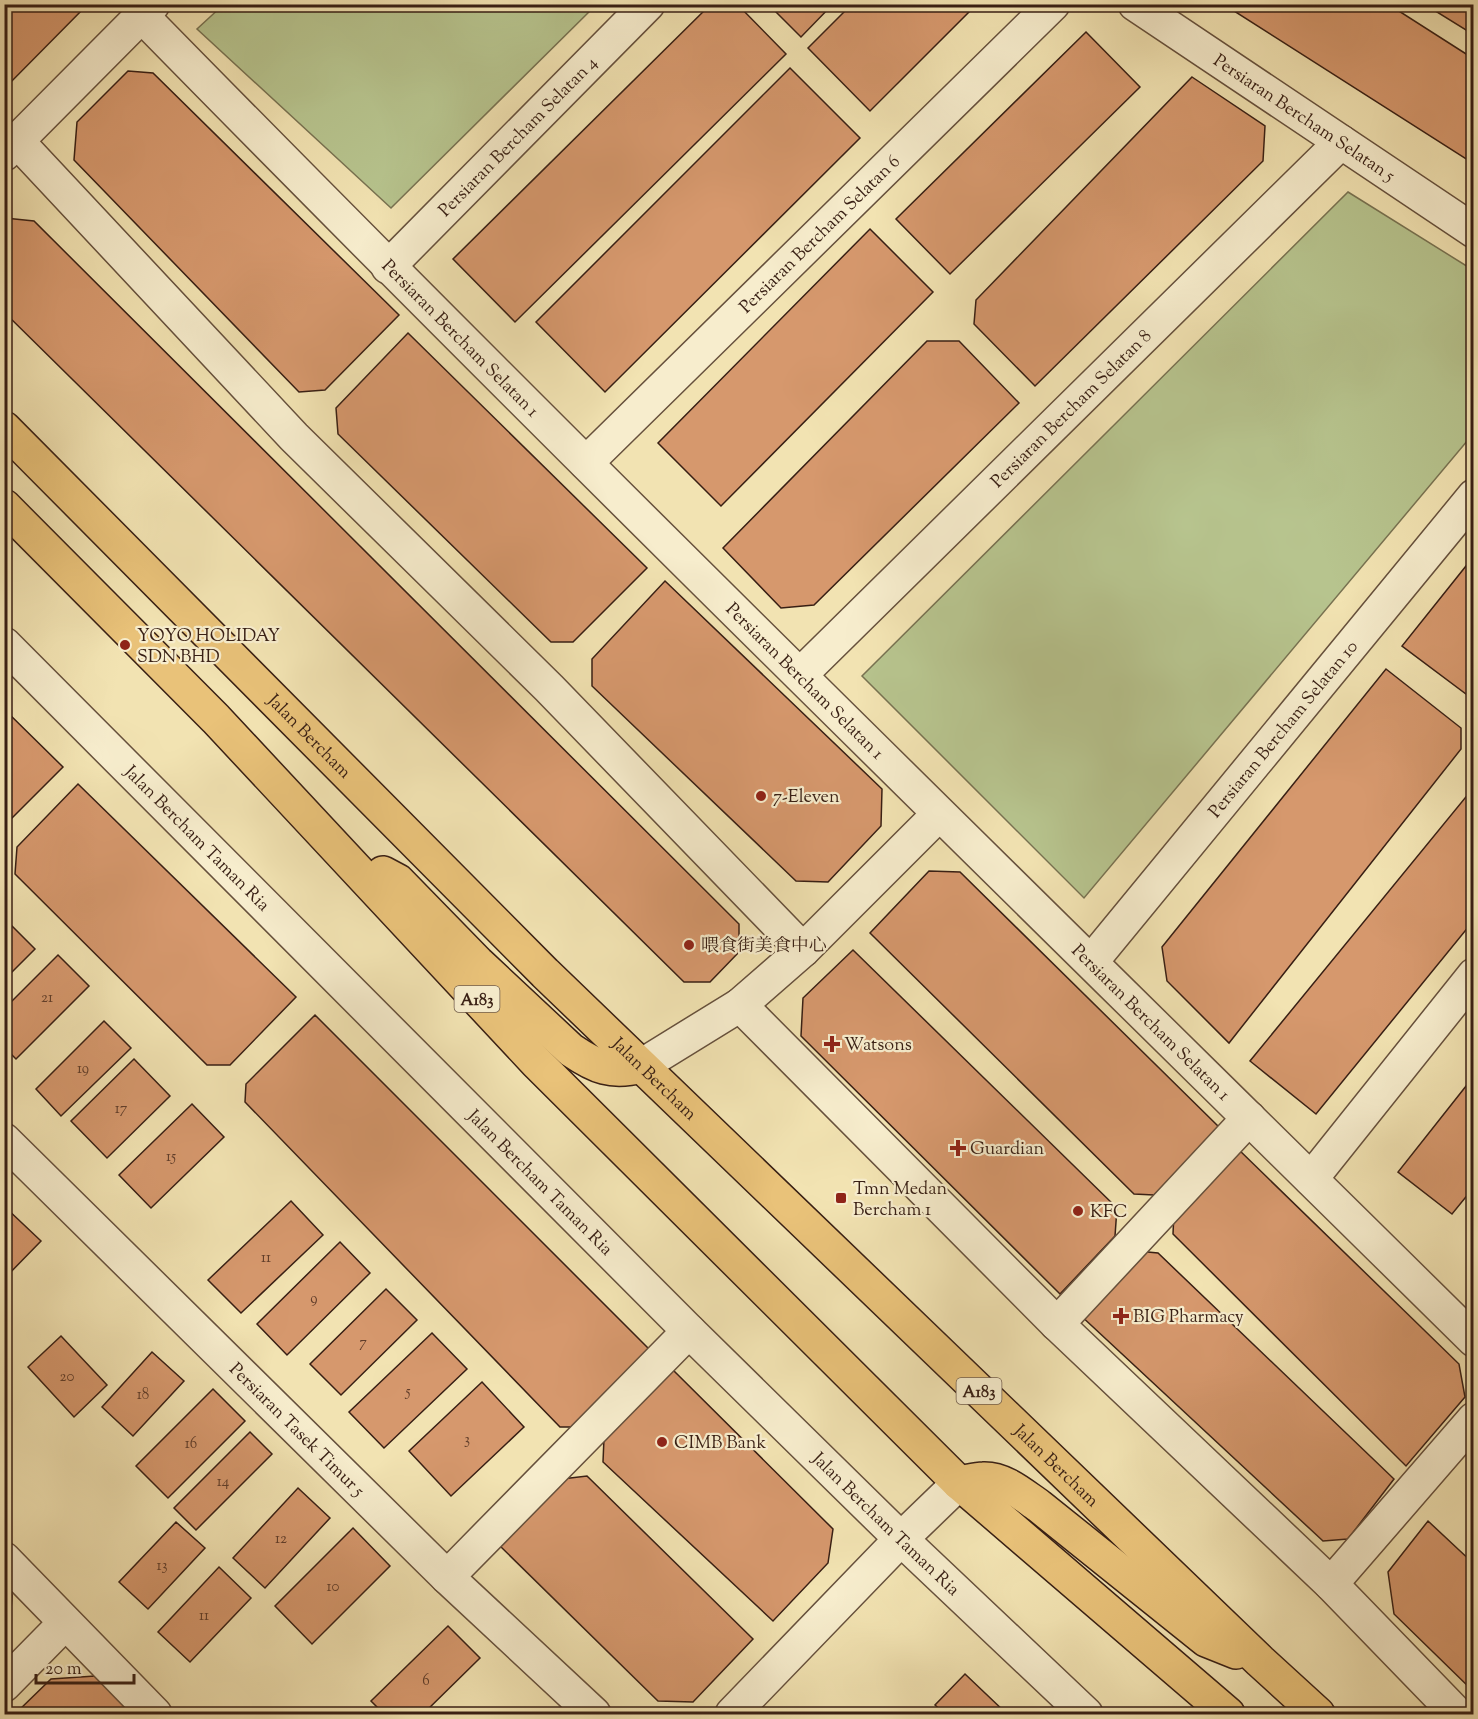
<svg xmlns="http://www.w3.org/2000/svg" width="1478" height="1719" font-family="'Sorts Mill Goudy','Noto Serif SC',serif">
	<style>
		.green { fill: #b7c48e; stroke: #787251; stroke-width: 1.5 }
		.building { fill: #d6986d; stroke: #381f14; stroke-width: 1.5 }
		.lines { fill: none; stroke-linecap: round; stroke-linejoin: round }
		.street-casing { stroke: #66503c; stroke-width: 36 }
		.primary-casing { stroke: #381f14; stroke-width: 36 }
		.street { stroke: #f7edcd; stroke-width: 33 }
		.primary { stroke: #e9c279; stroke-width: 33 }
		.poi-dot { fill: #8f2418; stroke: #f7edcd; stroke-width: 2 }
		.labels { text-anchor: middle; stroke-width: 4.5; stroke-linejoin: round; paint-order: stroke }
		.number-label { font-size: 15px; fill: #603d2a }
		.shield { fill: #f7edcd; stroke: #715d4c; stroke-width: 1.5 }
		.shield-label { font-size: 16px; font-weight: bold; fill: #381f14 }
		.street-label { font-size: 18px; fill: #381f14; stroke: #f7edcd }
		.poi-label { font-size: 18px; fill: #381f14; stroke: #f7edcd; text-anchor: start }
	</style>
	<rect width="100%" height="100%" fill="#f2e3b2"/>
	<filter id="stains"><feTurbulence type="fractalNoise" baseFrequency=".00333" numOctaves="4"/><feColorMatrix values="0 0 0 0 .2 0 0 0 0 .09 0 0 0 0 .02 0 0 0 .5 -.17"/></filter>
	<radialGradient id="worn" r=".72"><stop offset=".6" stop-color="#630" stop-opacity="0"/><stop offset="1" stop-color="#630" stop-opacity=".3"/></radialGradient>
	<g class="green">
		<path d="M223 5V4L596 5 391 208 197 29Z"/>
		<path d="M1348 192 1473 270V434L1084 898 862 676Z"/>
	</g>
	<g class="building">
		<path d="M4 4H88L4 89Z"/>
		<path d="M711 4H737L786 54 515 322 453 259Z"/>
		<path d="M768 4H833L801 37Z"/>
		<path d="M852 4H977L870 111 808 48Z"/>
		<path d="M1223 4H1388L1474 59V164Z"/>
		<path d="M1424 4H1474V35Z"/>
		<path d="M1086 32 1140 87 950 274 896 219Z"/>
		<path d="M790 68 860 138 605 392 536 322Z"/>
		<path d="M128 71 153 73 399 315 325 390 299 392 74 160 77 122Z"/>
		<path d="M1192 77 1265 126 1263 161 1035 386 974 324 976 300Z"/>
		<path d="M5 218 34 221 739 924V952L710 982H684L4 312Z"/>
		<path d="M870 229 933 292 721 506 658 443Z"/>
		<path d="M408 333 647 568 573 642H551L338 434 336 408Z"/>
		<path d="M927 341H959L1019 403 814 605 781 608 723 548Z"/>
		<path d="M1474 556V700L1402 646Z"/>
		<path d="M665 581 882 789 881 826 828 882 796 881 592 686V659Z"/>
		<path d="M1386 669 1461 728V749L1229 1043 1167 981 1162 947Z"/>
		<path d="M4 709 63 767 4 826Z"/>
		<path d="M78 784 296 997 230 1065H207L15 874 17 847Z"/>
		<path d="M1474 787V920L1316 1114 1250 1061Z"/>
		<path d="M929 871 960 872 1220 1128 1154 1195 1134 1194 870 933Z"/>
		<path d="M4 918 35 949 4 980Z"/>
		<path d="M853 950 1117 1208 1115 1236 1060 1294 801 1036 803 998Z"/>
		<path d="M58 955 89 986 16 1059 4 1047V1009Z"/>
		<path d="M315 1015 651 1351 580 1427H560L245 1102 246 1084Z"/>
		<path d="M104 1021 131 1048 61 1116 36 1089Z"/>
		<path d="M134 1059 170 1096 107 1158 71 1121Z"/>
		<path d="M1474 1076V1187L1452 1214 1398 1172Z"/>
		<path d="M192 1104 224 1137 151 1208 119 1175Z"/>
		<path d="M1236 1147 1459 1364 1465 1397 1406 1466 1173 1234 1174 1212Z"/>
		<path d="M291 1201 323 1235 241 1313 208 1280Z"/>
		<path d="M4 1206 41 1241 4 1279Z"/>
		<path d="M340 1242 370 1273 287 1355 257 1324Z"/>
		<path d="M1137 1251 1158 1253 1394 1479 1348 1539 1323 1541 1078 1313Z"/>
		<path d="M386 1289 417 1320 341 1395 310 1364Z"/>
		<path d="M432 1333 467 1369 384 1448 349 1412Z"/>
		<path d="M61 1336 107 1385 74 1417 28 1367Z"/>
		<path d="M152 1352 184 1381 133 1436 102 1407Z"/>
		<path d="M672 1369 833 1529 828 1563 773 1621 603 1462 604 1438Z"/>
		<path d="M482 1382 524 1427 451 1496 409 1451Z"/>
		<path d="M213 1389 245 1421 168 1498 136 1466Z"/>
		<path d="M250 1432 272 1454 196 1530 174 1508Z"/>
		<path d="M587 1476 753 1639 693 1702 658 1701 500 1546 562 1479Z"/>
		<path d="M298 1488 330 1518 265 1588 233 1558Z"/>
		<path d="M1428 1521 1474 1564V1692L1394 1614 1388 1572Z"/>
		<path d="M176 1522 205 1548 148 1609 119 1582Z"/>
		<path d="M353 1528 390 1566 312 1644 275 1606Z"/>
		<path d="M219 1567 251 1598 190 1662 158 1632Z"/>
		<path d="M4 1587 12 1595 10 1625 4 1630Z"/>
		<path d="M448 1626 480 1658 423 1714H384L371 1701Z"/>
		<path d="M965 1674 1007 1714H945L935 1705Z"/>
		<path d="M95 1676 133 1714H15L51 1679Z"/>
	</g>
	<g class="lines">
		<defs>
			<g id="street">
				<path id="s1" d="M1135 4 1474 231"/>
				<path id="s2" d="M142 16C580 463 1028 900 1474 1340"/>
				<path d="M17 141 294 437 549 688 803 950"/>
				<path d="M4 154 153 4"/>
				<path id="s3" d="M388 267 648 4"/>
				<path id="s4" d="M586 463 1053 4"/>
				<path id="s5" d="M4 644 689 1331 901 1539 1086 1714"/>
				<path id="s6" d="M800 675 1341 142"/>
				<path id="s7" d="M1091 962 1474 496"/>
				<path d="M740 1005 1057 1324 1331 1584 1457 1714"/>
				<path d="M641 1066 740 1005 803 950 939 814"/>
				<path id="s8" d="M4 1140 447 1577 594 1714"/>
				<path d="M1311 1179 1474 975"/>
				<path d="M1057 1324 1249 1118"/>
				<path d="M4 1559 155 1714"/>
				<path d="M447 1577 689 1331"/>
				<path d="M1331 1584 1474 1419"/>
				<path d="M4 1685 65 1623"/>
				<path d="M732 1714 901 1539 959 1483"/>
			</g>
			<g id="primary">
				<path id="s9" d="M4 428 545 973 1260 1661 1318 1714"/>
				<path d="M4 506 216 719 536 1062 959 1483 1228 1714"/>
				<path d="M383 873 398 881 478 963 571 1050C596 1067 612 1074 641 1066"/>
				<path d="M959 1483C967 1482 975 1479 983 1479 1004 1478 1023 1495 1039 1506L1206 1640 1236 1652"/>
			</g>
		</defs>
		<use href="#street" class="street-casing"/>
		<use href="#primary" class="primary-casing"/>
		<use href="#street" class="street"/>
		<use href="#primary" class="primary"/>
	</g>
	<g class="poi-dot">
		<circle cx="125" cy="645" r="6"/>
		<circle cx="761" cy="796" r="6"/>
		<circle cx="689" cy="945" r="6"/>
		<path d="M829 1035h6v6h6v6h-6v6h-6v-6h-6v-6h6z"/>
		<path d="M955 1139h6v6h6v6h-6v6h-6v-6h-6v-6h6z"/>
		<rect x="835" y="1192" width="12" height="12" rx="3"/>
		<circle cx="1078" cy="1211" r="6"/>
		<path d="M1118 1307h6v6h6v6h-6v6h-6v-6h-6v-6h6z"/>
		<circle cx="662" cy="1442" r="6"/>
	</g>
	<g class="labels">
		<g class="number-label">
			<text x="47" y="1002">21</text>
			<text x="83" y="1073">19</text>
			<text x="121" y="1113">17</text>
			<text x="171" y="1161">15</text>
			<text x="266" y="1262">11</text>
			<text x="314" y="1303">9</text>
			<text x="363" y="1347">7</text>
			<text x="67" y="1381">20</text>
			<text x="408" y="1396">5</text>
			<text x="143" y="1399">18</text>
			<text x="467" y="1444">3</text>
			<text x="191" y="1448">16</text>
			<text x="223" y="1486">14</text>
			<text x="281" y="1543">12</text>
			<text x="162" y="1570">13</text>
			<text x="333" y="1591">10</text>
			<text x="204" y="1620">11</text>
			<text x="426" y="1685">6</text>
		</g>
		<g class="shield">
			<rect x="454.5" y="986" width="45" height="26" rx="4.5"/>
			<rect x="956.5" y="1378" width="45" height="26" rx="4.5"/>
		</g>
		<g class="shield-label">
			<text x="477" y="1005">A183</text>
			<text x="979" y="1397">A183</text>
		</g>
		<g class="street-label">
			<text dy="6" stroke="none"><textPath href="#s1" startOffset="204">Persiaran Bercham Selatan 5</textPath></text>
			<text dy="6" stroke="none"><textPath href="#s3" startOffset="184">Persiaran Bercham Selatan 4</textPath></text>
			<text dy="6" stroke="none"><textPath href="#s4" startOffset="327">Persiaran Bercham Selatan 6</textPath></text>
			<text dy="6" stroke="none"><textPath href="#s2" startOffset="453">Persiaran Bercham Selatan 1</textPath></text>
			<text dy="6" stroke="none"><textPath href="#s6" startOffset="380">Persiaran Bercham Selatan 8</textPath></text>
			<text dy="6" stroke="none"><textPath href="#s2" startOffset="939">Persiaran Bercham Selatan 1</textPath></text>
			<text dy="6" stroke="none"><textPath href="#s7" startOffset="302">Persiaran Bercham Selatan 10</textPath></text>
			<text dy="6" stroke="none"><textPath href="#s9" startOffset="434">Jalan Bercham</textPath></text>
			<text dy="6" stroke="none"><textPath href="#s5" startOffset="274">Jalan Bercham Taman Ria</textPath></text>
			<text dy="6" stroke="none"><textPath href="#s2" startOffset="1425">Persiaran Bercham Selatan 1</textPath></text>
			<text dy="6" stroke="none"><textPath href="#s9" startOffset="920">Jalan Bercham</textPath></text>
			<text dy="6" stroke="none"><textPath href="#s5" startOffset="760">Jalan Bercham Taman Ria</textPath></text>
			<text dy="6" stroke="none"><textPath href="#s8" startOffset="412">Persiaran Tasek Timur 5</textPath></text>
			<text dy="6" stroke="none"><textPath href="#s9" startOffset="1478">Jalan Bercham</textPath></text>
			<text dy="6" stroke="none"><textPath href="#s5" startOffset="1246">Jalan Bercham Taman Ria</textPath></text>
		</g>
		<g class="poi-label">
			<text x="137" y="641">YOYO HOLIDAY<tspan x="137" dy="21">SDN BHD</tspan></text>
			<text x="773" y="802">7-Eleven</text>
			<text x="701" y="951">喂食街美食中心</text>
			<text x="844" y="1050">Watsons</text>
			<text x="970" y="1154">Guardian</text>
			<text x="853" y="1194">Tmn Medan<tspan x="853" dy="21">Bercham 1</tspan></text>
			<text x="1090" y="1217">KFC</text>
			<text x="1133" y="1322">BIG Pharmacy</text>
			<text x="674" y="1448">CIMB Bank</text>
		</g>
	</g>
	<rect width="1478" height="1719" fill="none" stroke="#f2e3b2" stroke-width="24"/>
	<rect x="6" y="6" width="1466" height="1707" fill="none" stroke="#381f14" stroke-width="3"/>
	<rect x="12" y="12" width="1454" height="1695" fill="none" stroke="#381f14" stroke-width="1.5"/>
	<path d="M36 1674v9h98v-9" fill="none" stroke="#381f14" stroke-width="3"/>
	<text x="45" y="1674" font-size="18" fill="#381f14" stroke="#f7edcd" stroke-width="4.5" paint-order="stroke">20 m</text>
	<rect width="100%" height="100%" filter="url(#stains)"/>
	<rect width="100%" height="100%" fill="url(#worn)"/>
</svg>
